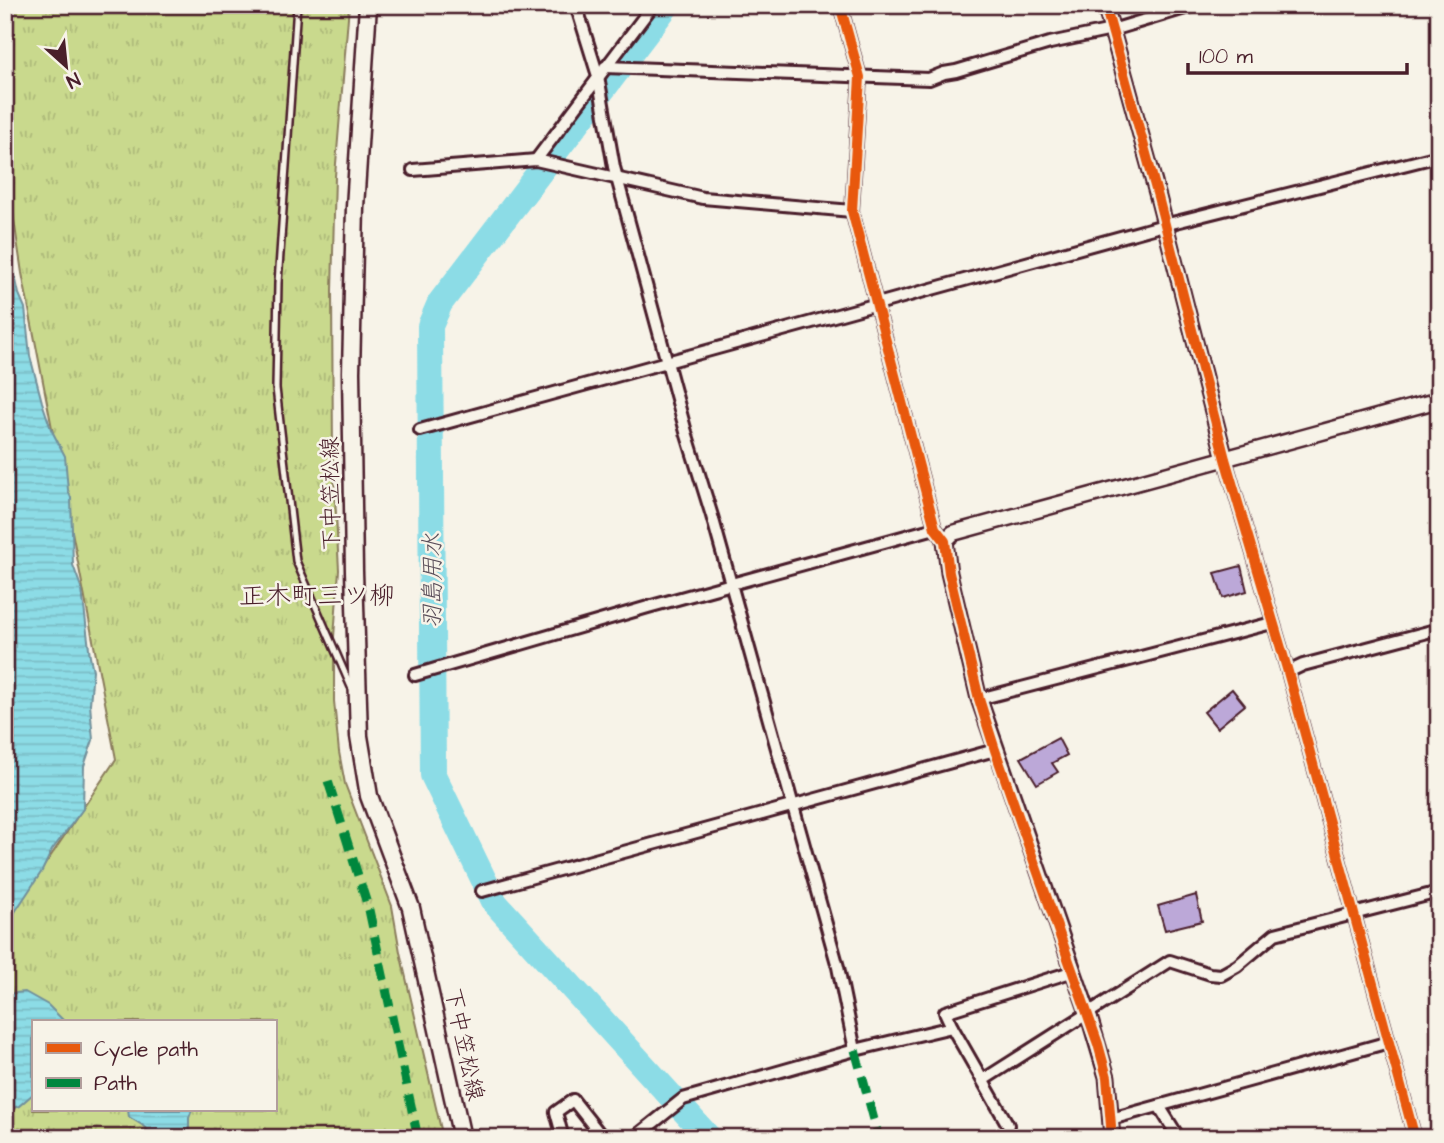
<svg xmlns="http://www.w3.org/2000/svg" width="1444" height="1143" font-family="'Architects Daughter','Klee One',sans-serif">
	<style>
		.grass { fill: url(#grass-tufts); stroke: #8a7c5c; stroke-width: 2; fill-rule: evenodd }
		.water { fill: url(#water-rules); stroke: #72909b; stroke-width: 2 }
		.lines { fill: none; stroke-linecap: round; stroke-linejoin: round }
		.river { stroke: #8cdce6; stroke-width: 26 }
		.building { fill: #bca8d8; stroke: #4a1f2b; stroke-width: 2 }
		.service-casing { stroke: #4a1f2b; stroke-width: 10 }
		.minor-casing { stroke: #4a1f2b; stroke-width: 16 }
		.tertiary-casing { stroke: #4a1f2b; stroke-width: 19 }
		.secondary-casing { stroke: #4a1f2b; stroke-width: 21 }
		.service { stroke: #f7f3e8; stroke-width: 5 }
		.minor { stroke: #f7f3e8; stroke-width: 10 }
		.tertiary { stroke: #f7f3e8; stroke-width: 14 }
		.secondary { stroke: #f7f3e8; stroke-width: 16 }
		.quiet { stroke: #00873e; stroke-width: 9; stroke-dasharray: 18 9; stroke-linecap: butt }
		.cycleway-casing { stroke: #f7f3e8; stroke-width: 15 }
		.cycleway { stroke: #e8590c; stroke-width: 10 }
		.labels { text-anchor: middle; stroke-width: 5; stroke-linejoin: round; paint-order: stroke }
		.street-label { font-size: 23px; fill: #4a1f2b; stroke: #f7f3e8 }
		.water-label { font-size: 24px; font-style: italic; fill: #5a4e5a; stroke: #f7f3e8 }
		.quarter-label { font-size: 26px; fill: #4a1f2b; stroke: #f7f3e8 }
	</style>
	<defs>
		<pattern id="grass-tufts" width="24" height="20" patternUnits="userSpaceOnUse" patternTransform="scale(1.75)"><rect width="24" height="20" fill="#c9d98d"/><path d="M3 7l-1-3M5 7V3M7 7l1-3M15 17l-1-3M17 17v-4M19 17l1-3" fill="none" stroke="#aeba7a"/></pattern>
		<pattern id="water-rules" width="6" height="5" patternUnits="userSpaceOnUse" patternTransform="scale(1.75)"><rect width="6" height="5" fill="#8cdce6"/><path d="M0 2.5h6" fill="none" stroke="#7abcc5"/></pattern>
	</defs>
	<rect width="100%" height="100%" fill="#f7f3e8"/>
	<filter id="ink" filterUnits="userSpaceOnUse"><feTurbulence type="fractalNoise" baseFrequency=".0143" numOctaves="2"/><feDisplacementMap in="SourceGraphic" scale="14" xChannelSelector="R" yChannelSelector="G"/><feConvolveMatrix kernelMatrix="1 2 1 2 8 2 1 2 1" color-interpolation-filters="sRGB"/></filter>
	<g filter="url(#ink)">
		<path class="grass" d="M5 5H349L335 176 332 291 333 459 339 570 334 637V701L339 752 345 784 392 906 400 952 443 1138H5V924L116 759 22 273 5 160ZM33 1022H275V1110H33Z"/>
		<g class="water">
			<path d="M5 230 19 294 25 308 30 356 42 402 51 429 65 456 68 490 71 498 73 565 82 590 90 657 93 670 90 704 93 740 84 766 83 809 52 850 42 871 5 927Z"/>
			<path d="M25 992 48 1005 65 1022H33V1094L19 1106 5 1111V994Z"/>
			<path d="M128 1110H192L189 1118V1138H165L162 1133 154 1136 142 1125 129 1117Z"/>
		</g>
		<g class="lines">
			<path class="river" d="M667 5 440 303 430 326 433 775 495 903 709 1138"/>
		</g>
		<g class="building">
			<path d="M1241 566 1247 591 1223 598 1215 573Z"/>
			<path d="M1232 689 1245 705 1217 728 1204 712Z"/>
			<path d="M1058 738 1067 755 1052 763 1058 772 1037 784 1021 758Z"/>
			<path d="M1196 895 1202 921 1165 930 1158 906Z"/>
		</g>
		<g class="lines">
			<defs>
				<path id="service" d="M297 5 278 283 276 388 296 561 351 687"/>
				<g id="minor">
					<path d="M576 5 598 76 614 167 686 432 712 516 838 967 855 1050"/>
					<path d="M840 5 860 77 852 211 935 528 945 541"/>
					<path d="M1436 5 1439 10"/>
					<path d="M605 67 929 79 944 73 956 71 1050 43 1112 30 1195 5"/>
					<path d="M536 160 653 5"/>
					<path d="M413 170 536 160 703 198 852 211"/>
					<path d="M420 430 1164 225 1439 156"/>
					<path d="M1225 459 1288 672 1415 1138"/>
					<path d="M1288 672 1303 665 1439 629"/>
					<path d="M415 675 648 607 935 528"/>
					<path d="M979 699 1272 623"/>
					<path d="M482 891 995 750"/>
					<path d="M952 1027 1008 1125"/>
					<path d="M983 1080 1170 961 1210 974 1221 975 1237 966 1275 934 1439 892"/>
					<path d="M1159 1106 1179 1138"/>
					<path d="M1111 1119 1389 1042"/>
					<path d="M563 1138 556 1112 573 1100 603 1138"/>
					<path d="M634 1138 683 1099 855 1050 952 1027 945 1012 1074 971"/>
				</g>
				<g id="tertiary">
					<path d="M1105 5 1158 197 1225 459"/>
					<path d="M1112 1138 1107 1077 1088 1013 979 699 949 573 945 541 953 533 1439 400"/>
				</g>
				<path id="secondary" d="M368 5 355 207 351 372 354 571 359 736 369 796 411 908 462 1138"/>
			</defs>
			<use href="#service" class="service-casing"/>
			<use href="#minor" class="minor-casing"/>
			<use href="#tertiary" class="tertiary-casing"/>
			<use href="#secondary" class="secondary-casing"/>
			<use href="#service" class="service"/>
			<use href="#minor" class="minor"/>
			<use href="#tertiary" class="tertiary"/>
			<use href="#secondary" class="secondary"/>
			<g class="quiet">
				<path d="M328 781 369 910 418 1138"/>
				<path d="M855 1050 879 1138"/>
			</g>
			<defs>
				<g id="cycleway">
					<path d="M840 5 860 77 852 211 935 528 945 541 949 573 979 699 995 750 1098 1044 1107 1077 1112 1138"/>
					<path d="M1105 5 1158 197 1225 459 1288 672 1415 1138"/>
				</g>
			</defs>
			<use href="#cycleway" class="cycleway-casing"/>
			<use href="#cycleway" class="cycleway"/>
		</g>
	</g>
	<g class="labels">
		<g class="street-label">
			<text transform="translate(330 494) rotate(-91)" y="8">下中笠松線</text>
			<text transform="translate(465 1044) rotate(78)" y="8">下中笠松線</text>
		</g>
		<g class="water-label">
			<text transform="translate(432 581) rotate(-90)" y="8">羽島用水</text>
		</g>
		<g class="quarter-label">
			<text x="317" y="604">正木町三ツ柳</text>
		</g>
	</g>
	<rect width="1444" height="1143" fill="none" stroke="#f7f3e8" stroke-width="28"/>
	<rect x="14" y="14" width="1416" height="1115" fill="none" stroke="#4a1f2b" stroke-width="2.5" filter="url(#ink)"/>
	<rect x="32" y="1020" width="245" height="91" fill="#f7f3e8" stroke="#b29e9c" stroke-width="2"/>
	<rect x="46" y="1043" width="35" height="10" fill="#e8590c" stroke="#b29e9c" stroke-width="2"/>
	<text x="94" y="1056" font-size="21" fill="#4a1f2b">Cycle path</text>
	<rect x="46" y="1078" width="35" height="10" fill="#00873e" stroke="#b29e9c" stroke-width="2"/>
	<text x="94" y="1090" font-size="21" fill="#4a1f2b">Path</text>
	<g transform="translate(66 66) rotate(153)" stroke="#f7f3e8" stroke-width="5" paint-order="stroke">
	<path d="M0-5L12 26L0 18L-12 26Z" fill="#4a1f2b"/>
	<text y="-10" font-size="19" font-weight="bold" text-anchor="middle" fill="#4a1f2b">N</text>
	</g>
	<path d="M1188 63v10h219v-10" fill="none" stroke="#4a1f2b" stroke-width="3.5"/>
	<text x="1199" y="63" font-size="21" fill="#4a1f2b" stroke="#f7f3e8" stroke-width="5" paint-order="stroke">100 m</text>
</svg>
